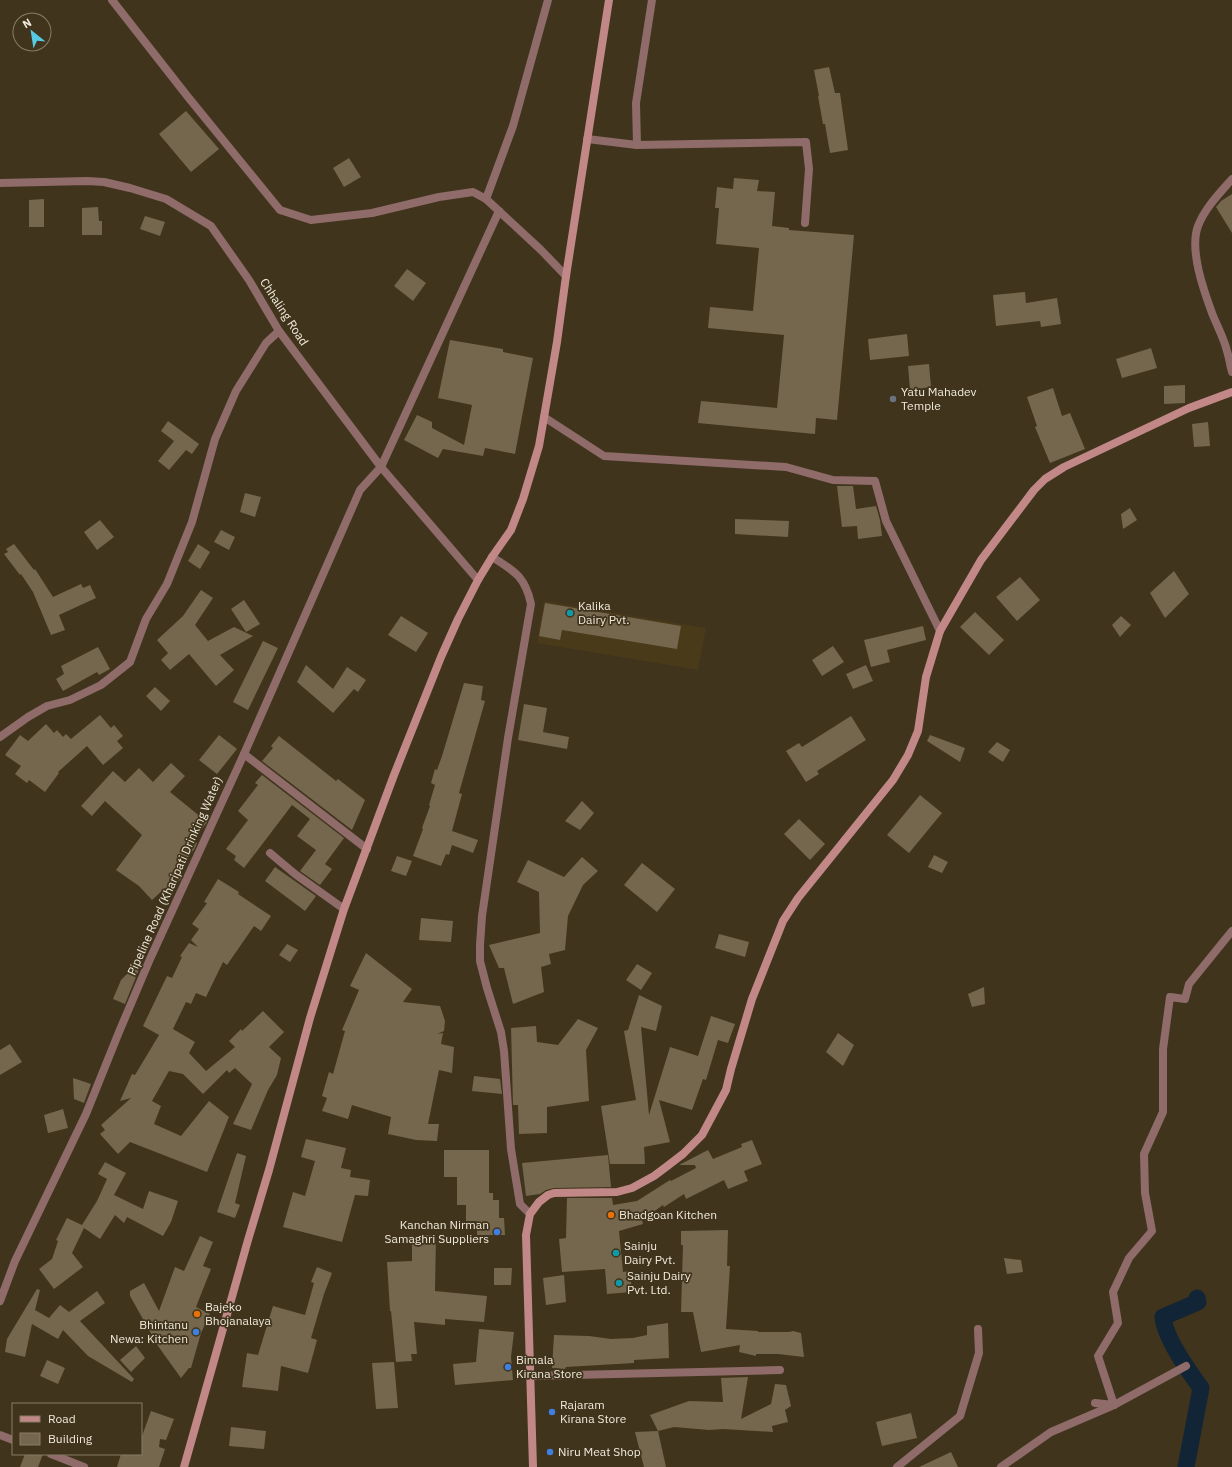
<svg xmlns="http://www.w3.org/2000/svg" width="1232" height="1467" font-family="'IBM Plex Sans',sans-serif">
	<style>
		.built { fill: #493a1a }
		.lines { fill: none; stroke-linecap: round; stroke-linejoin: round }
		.canal { stroke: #112537; stroke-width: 17 }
		.building { fill: #74674d }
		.service { stroke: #8f6b6a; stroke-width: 8 }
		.minor { stroke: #8f6b6a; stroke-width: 8 }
		.secondary { stroke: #c18887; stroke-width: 8 }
		.worship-dot { fill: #6b7280; stroke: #40341c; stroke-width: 1.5 }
		.culture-dot { fill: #0f9aa8; stroke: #40341c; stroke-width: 1.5 }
		.food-dot { fill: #e8710a; stroke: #40341c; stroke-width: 1.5 }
		.shop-dot { fill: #3f7fe0; stroke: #40341c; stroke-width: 1.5 }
		.labels { text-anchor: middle; stroke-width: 3.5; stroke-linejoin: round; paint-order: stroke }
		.street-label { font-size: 12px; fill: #f1eadb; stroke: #40341c }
		.poi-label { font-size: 12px; fill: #f1eadb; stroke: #40341c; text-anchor: start }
	</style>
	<rect width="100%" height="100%" fill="#40341c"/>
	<path class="built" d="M544 601 706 628 698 670 537 643Z"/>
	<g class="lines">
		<path class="canal" d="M1186 1467 1201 1388C1188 1370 1165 1338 1163 1317L1198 1302 1197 1298"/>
	</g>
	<g class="building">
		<path d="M829 67 835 93H840L848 150 830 153 825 124H823L818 96H819L814 70Z"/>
		<path d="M186 111 219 149 191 172 159 134Z"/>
		<path d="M349 158 361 177 344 187 333 168Z"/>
		<path d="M734 178 759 180 757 191 775 192 772 226 789 228V230L854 235 837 420 816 418 815 434 698 423 701 401 777 408 784 335 708 328 710 307 753 311 759 248 716 244 719 208H715L717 187 733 189Z"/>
		<path d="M1232 194V233L1216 207 1221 201Z"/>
		<path d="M44 199V227H29V200Z"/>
		<path d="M98 207 99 221H102V235H82V208Z"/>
		<path d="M145 216 165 222 160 236 140 229Z"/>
		<path d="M407 269 426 283 413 301 394 286Z"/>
		<path d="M1025 292 1026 303 1057 298 1061 324 1041 327 1040 321 996 326 993 295Z"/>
		<path d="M907 334 909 356 870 360 868 339Z"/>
		<path d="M450 340 503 349V352L533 358 515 454 485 448 483 456 443 449 438 458 404 440 417 415 432 422V428L464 445 472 405 438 398Z"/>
		<path d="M1151 348 1157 368 1122 378 1116 359Z"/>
		<path d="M929 364 931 387 910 390 908 366Z"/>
		<path d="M1185 385V403L1164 404V386Z"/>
		<path d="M1053 388 1062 416 1070 413 1085 449 1050 463 1035 427 1037 426 1027 397Z"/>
		<path d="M168 421 199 444 192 454 186 450 169 470 158 461 174 441 161 431Z"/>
		<path d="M1208 422 1210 446 1194 447 1192 424Z"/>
		<path d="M837 486H853L856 509 876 506 880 520 882 536 858 539 857 526 842 527Z"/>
		<path d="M245 493 261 497 255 517 240 512Z"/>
		<path d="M1130 508 1137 520 1123 529 1121 514Z"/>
		<path d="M735 519 789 521 788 537 735 534Z"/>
		<path d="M100 520 114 537 97 550 84 532Z"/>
		<path d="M221 530 235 537 229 550 214 542Z"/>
		<path d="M14 544 34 570 35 569 53 597 81 584 83 588 90 585 96 598 59 615 65 630 51 635 33 592 21 574 20 575 4 554 8 552 6 549Z"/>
		<path d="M198 544 210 552 200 569 188 561Z"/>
		<path d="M1174 571 1189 594 1165 618 1150 593Z"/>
		<path d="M1020 577 1040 600 1017 621 996 597Z"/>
		<path d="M201 590 213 598 195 625 208 641 234 627 253 636 220 655 234 670 216 686 189 654 170 670 161 660 168 653 157 640 183 616Z"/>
		<path d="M244 600 260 624 246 632 231 609Z"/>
		<path d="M545 603 681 626 677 649 562 630 560 640 539 636Z"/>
		<path d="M975 612 1004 640 989 655 960 627Z"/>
		<path d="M401 616 428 633 416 652 388 635Z"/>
		<path d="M1121 616 1131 625 1120 637 1112 625Z"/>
		<path d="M923 626 926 640 887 650 890 662 871 667 864 640Z"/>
		<path d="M263 641 278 648 248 710 233 702Z"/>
		<path d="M833 646 844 662 822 676 812 660Z"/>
		<path d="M98 647 110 669 99 675 97 672 63 691 56 679 64 674 61 666Z"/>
		<path d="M306 665 333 689 347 667 366 680 358 692 354 689 333 713 297 682Z"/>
		<path d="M866 665 873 681 853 689 846 674Z"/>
		<path d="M464 683 483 686 481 700 485 701 459 793 462 794 452 831 478 840 473 853 452 845 449 855 446 854 441 866 413 856 423 829 422 828 430 806 429 805 435 785 431 783 435 769 437 770 442 756Z"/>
		<path d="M155 687 170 701 161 711 146 696Z"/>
		<path d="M524 704 547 708 543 732 569 737 567 749 518 740Z"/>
		<path d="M100 715 111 728 114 725 123 736 117 741 123 748 103 765 87 746 58 772 59 773 45 792 29 780 27 783 15 774 21 766 5 755 20 735 28 741 46 724 54 733 57 730 63 737 66 734 71 739Z"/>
		<path d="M851 716 866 740 817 771 819 774 806 782 786 751 799 743 802 747Z"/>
		<path d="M219 735 237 749 217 774 199 760Z"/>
		<path d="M930 735 965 748 960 762 927 741Z"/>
		<path d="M279 736 336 781 338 779 365 800 352 830 262 761 273 748 271 746Z"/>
		<path d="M997 742 1010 750 1003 762 988 752Z"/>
		<path d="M171 763 185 776 170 792 207 822 194 841 197 843 195 848 177 872 181 877V879L168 891 165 888 152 900 139 886 116 870 142 835 105 801 92 816 81 806 113 771 125 782 139 768 153 782Z"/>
		<path d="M262 775 344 838 325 864 332 869 320 885 300 871 316 850 297 836 310 819 292 805 244 868 234 860 236 856 226 849 248 820 238 811 258 785 255 783Z"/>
		<path d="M920 795 942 813 909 853 887 835Z"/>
		<path d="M582 801 594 813 580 830 565 821Z"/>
		<path d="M799 819 825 844 810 860 784 834Z"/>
		<path d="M934 855 948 862 942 873 928 867Z"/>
		<path d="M397 856 412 861 406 876 391 871Z"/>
		<path d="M582 857 598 871 583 885 568 916 565 950 549 954 551 964 541 967 544 992 513 1004 504 968H499L489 945 540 933 539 892 517 882 528 860 564 877Z"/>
		<path d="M642 863 675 889 657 912 624 885Z"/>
		<path d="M275 867 316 896 305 911 265 881Z"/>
		<path d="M218 879 239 892 238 894 271 916 261 931 254 926 227 965 223 962 206 997 196 993 191 1004 186 1002 173 1029 195 1042 189 1053 206 1071 235 1047 229 1041 241 1029 242 1031 263 1011 284 1032 269 1047 281 1058 277 1075 268 1090 251 1130 233 1124 252 1084 235 1068 229 1073 227 1070 203 1094 183 1074 169 1071 152 1101 161 1106 154 1124 181 1136 209 1101 229 1117 207 1172 130 1142 118 1154 100 1134 105 1130 101 1125 131 1098 120 1101 132 1074 135 1075 159 1035 143 1026 167 976 172 978 182 957 180 956 189 943 198 947 191 940 199 929 192 924 207 903 204 902Z"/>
		<path d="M421 918 453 921 451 942 419 940Z"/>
		<path d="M719 934 749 942 745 957 715 948Z"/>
		<path d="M287 944 298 950 290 962 279 955Z"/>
		<path d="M366 953 412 989 403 1002 440 1006 445 1021 444 1031 437 1034 443 1033 441 1044 454 1047 452 1073 439 1070 428 1124H439L437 1141 416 1140 388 1134 391 1117 352 1105 348 1119 322 1111 327 1098 322 1096 329 1072 333 1074 345 1031 342 1030 359 990 350 986Z"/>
		<path d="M144 957 125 1004 113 999 121 980Z"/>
		<path d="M637 964 652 973 641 990 626 980Z"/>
		<path d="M984 987 985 1004 972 1007 968 994Z"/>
		<path d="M639 995 662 1006 656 1031 641 1027 649 1115 670 1047 698 1056 711 1016 735 1024 728 1043 718 1040 706 1080 703 1079 692 1110 659 1100 670 1142 644 1147 645 1164H610L601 1106 636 1100 624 1031 628 1030Z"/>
		<path d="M578 1019 598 1028 586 1050 589 1101 547 1107V1133L519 1134 518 1105H513L511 1028 536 1026 537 1042 558 1045Z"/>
		<path d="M838 1033 854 1045 843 1066 826 1052Z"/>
		<path d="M10 1044 22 1062 0 1075V1050Z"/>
		<path d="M474 1076 500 1079 502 1094 472 1091Z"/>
		<path d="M73 1078 91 1084 84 1103 74 1099Z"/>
		<path d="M63 1109 68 1128 48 1133 44 1115Z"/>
		<path d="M306 1139 346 1148 341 1168 351 1170 350 1177 370 1180 368 1196 355 1195 342 1242 283 1227 293 1192 305 1196 315 1161 301 1157Z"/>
		<path d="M752 1140 762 1164 744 1171 748 1181 728 1189 724 1180 686 1199 684 1194 664 1207 663 1205 642 1220 643 1224 619 1231 623 1272 630 1271 632 1292 607 1294 605 1269 562 1272 559 1239 566 1238 567 1198H612L613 1205 637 1201 670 1180 671 1181 696 1168 695 1165H679L708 1150 713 1159 742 1147 741 1144Z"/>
		<path d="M444 1150H489V1193H493V1200H499V1218H504L505 1235H477V1221H466V1205H457V1177H444Z"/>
		<path d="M237 1153 246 1156 235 1203 240 1205 235 1218 217 1212Z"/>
		<path d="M608 1155 611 1187 554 1188 546 1190 540 1194 526 1196 522 1163Z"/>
		<path d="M105 1162 126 1173 114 1195 143 1209 149 1191 178 1201 171 1222 163 1236 127 1217 124 1223 115 1215 100 1239 84 1228 72 1253 83 1267 54 1289 39 1269 52 1259 58 1241 56 1240 67 1218 82 1225 97 1201 107 1179 98 1174Z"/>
		<path d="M728 1230 727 1266H730L726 1329 758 1331V1332H789L793 1331 801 1333 804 1357 778 1354H756V1356L739 1352 740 1345 701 1352 693 1312H681L683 1245H681V1231Z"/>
		<path d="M419 1235H436L435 1291 487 1296 484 1322 445 1319V1325L414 1322 417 1354H411L412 1361 396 1362 391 1311H390L387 1262 412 1261V1242H419Z"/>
		<path d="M200 1236 213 1242 203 1266 211 1269 196 1307 210 1314 201 1333 191 1368H189L181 1378 158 1346 130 1296V1291L144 1283 159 1311 175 1267 184 1271Z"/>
		<path d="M1004 1258 1021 1260 1023 1272 1007 1274Z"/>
		<path d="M317 1267 332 1273 324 1294 311 1338 317 1340 308 1373 281 1366 278 1391 242 1387 247 1353 258 1355 273 1306 305 1315 314 1283 311 1282Z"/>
		<path d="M494 1268H512L511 1285H494Z"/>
		<path d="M564 1275 566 1302 546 1305 543 1278Z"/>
		<path d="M37 1289 40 1290 35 1310 49 1318 60 1305 69 1312 97 1291 105 1303 80 1321 134 1379 132 1382 88 1356 63 1330 58 1339 32 1324 25 1357 5 1352 7 1339Z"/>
		<path d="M668 1323 669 1358 634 1360V1363L566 1367 565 1369 552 1368 554 1335 589 1336 611 1339 633 1338 647 1335V1326Z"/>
		<path d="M479 1329 514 1332 511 1357 513 1380 455 1385 453 1364 476 1362Z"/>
		<path d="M136 1346 145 1358 131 1372 120 1360Z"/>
		<path d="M47 1360 65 1368 58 1384 40 1376Z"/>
		<path d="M394 1362 398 1408 376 1409 372 1363Z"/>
		<path d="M748 1377 741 1419 771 1404 775 1384 786 1385 791 1406 785 1410 788 1422 772 1426 773 1432 723 1429 709 1430 674 1427 658 1431 650 1415 689 1401 723 1402 721 1378Z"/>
		<path d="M151 1411 174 1419 166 1440 160 1439 159 1447 165 1449 159 1467H117L121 1454H141V1439Z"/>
		<path d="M911 1413 917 1438 882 1446 876 1422Z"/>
		<path d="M231 1427 266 1431 264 1449 229 1446Z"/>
		<path d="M658 1431 666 1467H644L635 1432Z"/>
		<path d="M951 1452 958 1467H919Z"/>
		<path d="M25 1454H43L38 1467H20Z"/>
	</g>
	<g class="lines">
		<g class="service">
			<path d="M587 139 637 145 806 142 809 169 805 223"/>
			<path d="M637 145 636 103 652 0"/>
			<path d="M270 853 295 874 344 909"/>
		</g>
		<g class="minor">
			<path d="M112 0 188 97 280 210 311 220 372 213 439 197 473 192 486 199 541 250 566 276"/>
			<path d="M1232 179C1219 194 1205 208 1198 226 1189 250 1204 291 1212 313 1217 326 1224 338 1227 351 1229 357 1230 365 1232 372"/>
			<path d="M0 183 87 181 104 182 130 188 166 199 211 226 249 280 279 331 381 467 478 580"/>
			<path d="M486 199 513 126 548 0"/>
			<path d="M544 417 604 456 786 467 833 480 875 481 886 521 940 631"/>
			<path d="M492 557C514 571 525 576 531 604L508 738 482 916 480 945V961L487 988 501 1032 504 1051 511 1149 520 1204 530 1214"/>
			<path d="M0 737 28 717 47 706 70 700 101 685 130 662 146 619 167 584 192 522 215 439 236 391 266 343 279 331"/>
			<path d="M244 754 367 849"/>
			<path d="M0 1301 15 1261 86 1114 119 1032 150 959 244 754 360 490 381 467 499 211"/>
			<path d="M530 1376 780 1370"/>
			<path d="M1095 1403 1114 1405 1098 1356 1118 1323 1113 1292 1129 1258 1152 1231 1145 1193 1144 1154 1163 1112V1049L1170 997 1185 999 1189 984 1232 931"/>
			<path d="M0 1435 13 1440"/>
			<path d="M51 1454 84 1467"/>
			<path d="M897 1467 960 1416 979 1353 978 1329"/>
			<path d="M1001 1467 1051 1432 1114 1405 1186 1366"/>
		</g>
		<g class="secondary">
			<path d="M184 1467 248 1240 269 1170 310 1018 344 909 394 775 441 657 458 619 478 580 492 557 511 530 523 499 539 446 557 342 566 276 609 0"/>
			<path d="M533 1467 526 1235 530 1214 539 1202 548 1195 554 1193 617 1192 632 1188 654 1176 666 1167 683 1154 702 1135 726 1090 731 1069 752 999 783 921 798 898 893 780 908 755 918 731 926 677 940 631 981 560 1034 490 1045 479 1064 467 1189 408 1232 392"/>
		</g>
	</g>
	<circle class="worship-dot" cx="893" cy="399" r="4"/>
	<g class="culture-dot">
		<circle cx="570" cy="613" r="4"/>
		<circle cx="616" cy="1253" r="4"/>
		<circle cx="619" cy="1283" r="4"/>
	</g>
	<g class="food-dot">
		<circle cx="611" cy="1215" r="4"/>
		<circle cx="197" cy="1314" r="4"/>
	</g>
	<g class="shop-dot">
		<circle cx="497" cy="1232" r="4"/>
		<circle cx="196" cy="1332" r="4"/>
		<circle cx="508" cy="1367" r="4"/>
		<circle cx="552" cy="1412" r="4"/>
		<circle cx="550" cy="1452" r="4"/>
	</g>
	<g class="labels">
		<g class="street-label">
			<text transform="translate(284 312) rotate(57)" y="4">Chhaling Road</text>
			<text transform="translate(175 876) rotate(-66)" y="4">Pipeline Road (Kharipati Drinking Water)</text>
		</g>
		<g class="poi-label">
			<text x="901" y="396">Yatu Mahadev<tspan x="901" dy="14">Temple</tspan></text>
			<text x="578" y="610">Kalika<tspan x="578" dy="14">Dairy Pvt.</tspan></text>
			<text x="619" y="1219">Bhadgoan Kitchen</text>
			<text x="489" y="1229" text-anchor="end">Kanchan Nirman<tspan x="489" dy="14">Samaghri Suppliers</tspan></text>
			<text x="624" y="1250">Sainju<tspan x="624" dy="14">Dairy Pvt.</tspan></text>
			<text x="627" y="1280">Sainju Dairy<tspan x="627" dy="14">Pvt. Ltd.</tspan></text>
			<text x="205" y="1311">Bajeko<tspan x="205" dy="14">Bhojanalaya</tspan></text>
			<text x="188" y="1329" text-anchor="end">Bhintanu<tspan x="188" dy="14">Newa: Kitchen</tspan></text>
			<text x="516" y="1364">Bimala<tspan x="516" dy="14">Kirana Store</tspan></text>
			<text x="560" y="1409">Rajaram<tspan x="560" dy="14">Kirana Store</tspan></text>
			<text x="558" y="1456">Niru Meat Shop</text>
		</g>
	</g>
	<rect x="12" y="1403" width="130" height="52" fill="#40341c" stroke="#877d68"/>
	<rect x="20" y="1416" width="20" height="6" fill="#c18887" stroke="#877d68"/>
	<text x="48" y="1423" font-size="12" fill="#f1eadb">Road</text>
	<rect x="20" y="1433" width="20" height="12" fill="#74674d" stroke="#877d68"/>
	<text x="48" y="1443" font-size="12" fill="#f1eadb">Building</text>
	<g transform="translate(32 32) rotate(330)"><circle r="19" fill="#40341c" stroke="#877d68"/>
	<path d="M0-3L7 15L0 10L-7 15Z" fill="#58c9e3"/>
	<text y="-6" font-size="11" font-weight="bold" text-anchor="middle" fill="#f1eadb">N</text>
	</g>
</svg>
